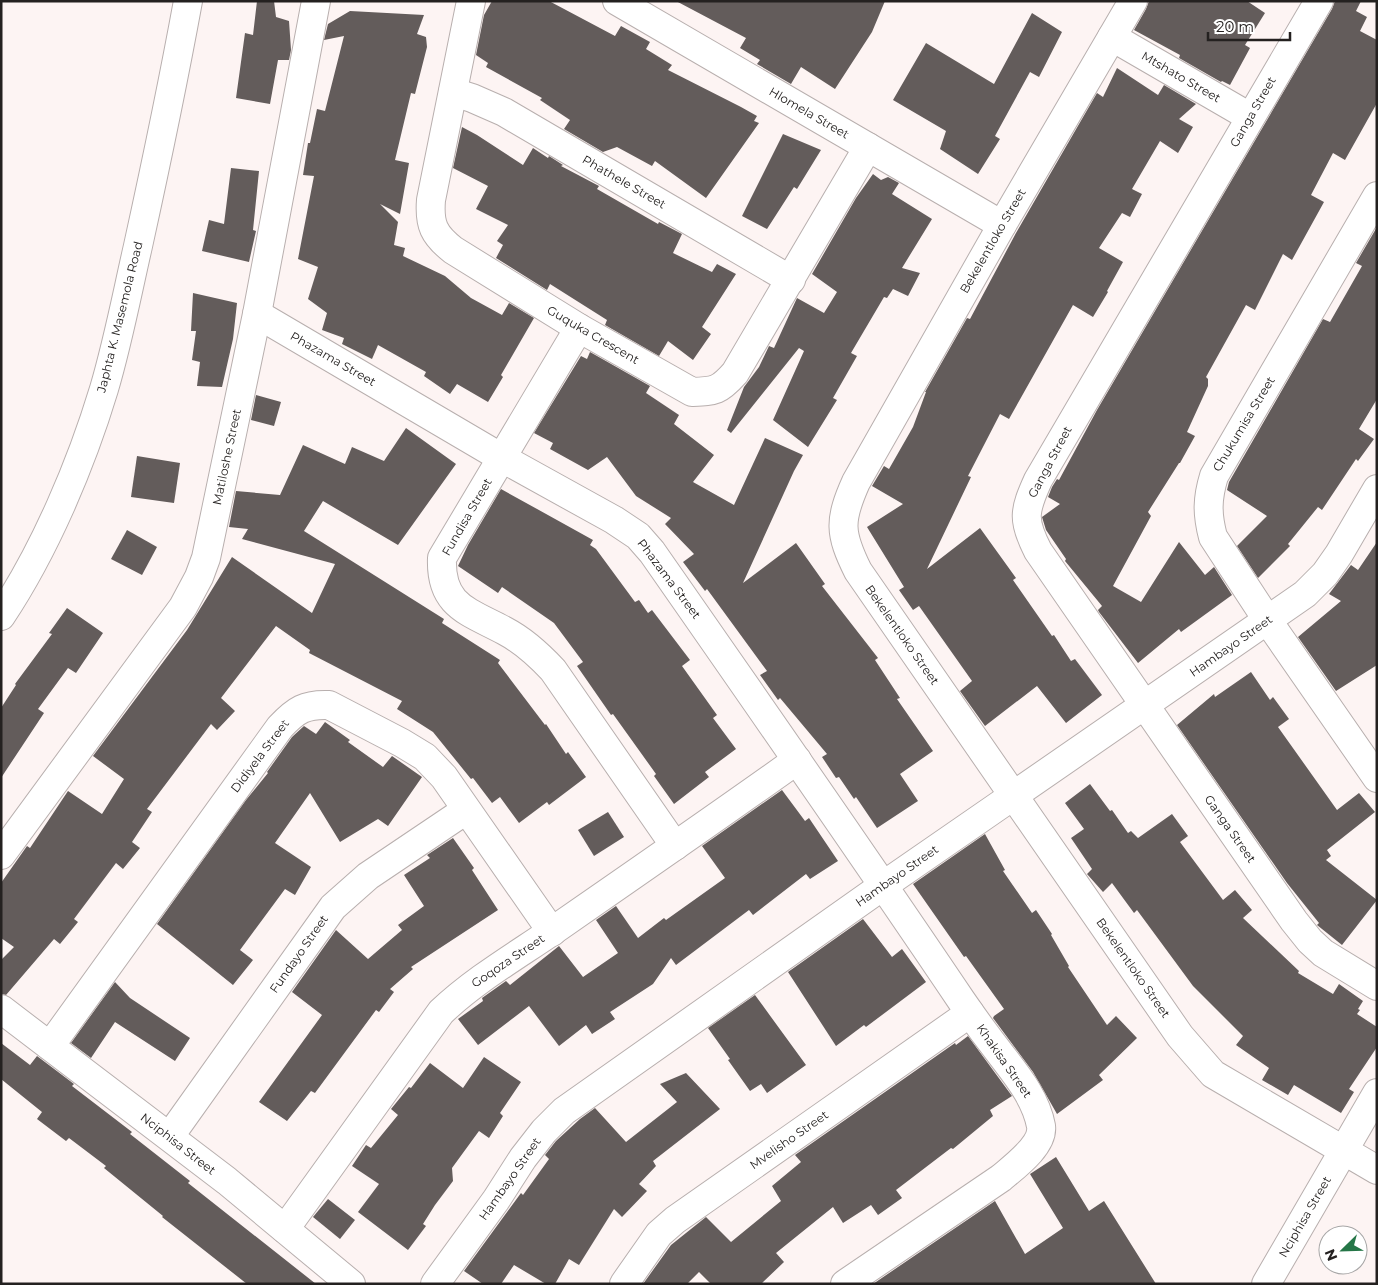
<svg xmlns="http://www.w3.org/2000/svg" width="1378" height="1285" font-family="Montserrat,sans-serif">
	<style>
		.building { fill: #635c5b }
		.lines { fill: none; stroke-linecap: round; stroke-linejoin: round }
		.minor-casing { stroke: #b8afae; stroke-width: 30 }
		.secondary-casing { stroke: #b8afae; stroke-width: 30 }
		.minor { stroke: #fff; stroke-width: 28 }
		.secondary { stroke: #fff; stroke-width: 28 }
		.labels { text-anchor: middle; stroke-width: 5; stroke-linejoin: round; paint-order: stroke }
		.street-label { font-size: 12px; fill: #242120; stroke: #fff }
	</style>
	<rect width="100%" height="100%" fill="#fdf4f3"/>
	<g class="building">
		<path d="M257 1H274L276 17 289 21 291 50 289 60H278L270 104 236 98 245 33 253 35Z"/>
		<path d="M492 1H549L615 36 621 26 650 42 646 49 672 65 668 70 741 107 757 116 754 121 759 123 706 198 655 161 652 166 617 147 603 152 564 129 570 120 540 100 542 98 486 67 488 63 476 55 484 15Z"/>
		<path d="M676 1H885L872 32 835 89 801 67 791 84 757 64 760 60 740 48 746 38Z"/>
		<path d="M1149 1H1247L1265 13 1245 45 1250 48 1230 85 1222 81 1221 82 1179 58 1180 55 1134 30 1146 9Z"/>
		<path d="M1335 1H1361L1356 11 1367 17 1360 31 1377 40V103L1345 160 1333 153 1311 195 1324 202 1292 260 1283 254 1255 310 1246 305 1206 377 1208 379V386L1187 432 1195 436 1180 463H1179L1148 512 1151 516 1113 586 1141 602 1179 542 1205 575 1214 567 1232 595 1181 632 1179 629 1138 663 1099 612 1098 610 1102 606 1065 561 1066 559 1046 530 1042 517 1060 504 1048 497 1052 487 1057 479 1059 480 1097 410 1332 9Z"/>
		<path d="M350 11 424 15 417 34 426 37 427 47 415 94 411 93 395 160 409 163 400 214 380 204 398 222 394 245 405 248 403 256 445 276 471 298 502 315 509 303 534 318 501 375 503 377 488 402 457 384 450 394 424 376 426 372 378 345 372 359 342 344 344 338 322 330 327 313 308 299 318 267 298 259 314 176 303 175 308 143H310L317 109 325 111 344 36 324 40 328 24Z"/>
		<path d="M1032 13 1062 32 1039 77 1030 72 995 136 1000 139 978 174 940 149 946 131 893 100 926 43 994 84Z"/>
		<path d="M1117 68 1158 95 1164 85 1196 104 1179 119 1193 127 1178 153 1160 141 1132 189 1142 194 1130 217 1122 213 1099 248 1123 262 1107 291 1108 292 1093 317 1073 305 1009 419 1000 414 968 476 971 477 927 569 980 528 1016 578 1013 580 1052 636 1054 635 1071 661 1075 659 1102 695 1066 723 1037 686 985 726 960 691 972 681 919 606 913 610 899 590 904 587 867 527 903 504 872 486 884 466 889 469 913 427 926 392H925L967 318 970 319 1016 233 1097 93 1103 97Z"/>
		<path d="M462 127 477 135 523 165 533 148 548 158 549 156 563 165 561 166 599 186 597 189 658 224 659 222 682 234 673 253 712 272 717 264 736 274 702 327 711 334 693 360 668 341 659 356 605 325 607 320 550 284 547 290 496 258 503 245 497 241 508 225 476 209 488 186 453 168Z"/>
		<path d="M783 134 821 150 797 189 794 187 767 229 742 216Z"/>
		<path d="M231 168 259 171 253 230 256 231 249 262 202 251 209 220 224 224Z"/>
		<path d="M873 174 881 180 888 177 899 183 892 194 932 219 902 268 920 273 908 296 893 289 887 298 884 297 851 353 857 356 833 398 837 400 808 447 773 420 804 351 799 348 731 433 727 430 744 387 759 367 769 346 774 348 797 298 824 313 837 292 812 274 856 198Z"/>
		<path d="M1377 227V399L1359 429 1374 439 1358 461 1356 459 1322 510 1318 507 1288 544 1290 546 1258 578 1237 546 1267 516 1227 490 1229 482 1323 319 1330 322 1362 266 1356 263Z"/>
		<path d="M193 293 237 303 233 339 222 387 197 386 200 362 192 360 196 331H191Z"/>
		<path d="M590 352 650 386 646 393 679 415 674 424 714 455 693 482 734 505 765 438 803 455 794 471 743 583 796 543 825 584 822 586 878 658 875 660 900 698 897 699 933 751 900 774 918 801 877 828 856 797 854 799 839 777 836 778 822 757 827 754 780 698 778 700 760 675 767 671 707 589 705 591 683 562 694 554 665 524 671 518 636 496 607 457 588 470 550 449 553 443 534 433 581 356 587 359Z"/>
		<path d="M256 395 281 402 274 426 251 420Z"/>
		<path d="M406 428 456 464 398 545 323 501 304 531 444 619 442 623 500 660 498 663 545 725 546 724 566 754 568 752 586 777 549 805 547 802 519 823 500 797 492 803 473 778 471 779 433 732 397 709 402 701 309 653 310 650 276 626 221 698 235 711 217 730 211 724 147 809 152 812 132 842 140 848 123 869 116 863 74 919 78 922 60 944 54 939 6 995 1 994V960L14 947 1 938V883L27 846 30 848 68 791 102 814 124 779 93 756 187 630 232 557 312 613 335 564 242 539 248 529 229 527 236 491 280 495 303 445 345 464 352 447 384 461Z"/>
		<path d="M137 456 180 463 174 503 131 497Z"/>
		<path d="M501 489 593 540 590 545 596 549 635 602 639 600 648 613 652 610 690 660 682 666 717 715 713 718 736 749 705 772 709 777 674 804 654 776 656 774 613 714 611 715 577 666 583 662 554 623 502 587 498 593 458 566 468 545Z"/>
		<path d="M127 530 157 547 142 575 111 559Z"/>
		<path d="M1377 542V665L1336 691 1298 637 1341 601 1329 594 1351 565 1358 570Z"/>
		<path d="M67 608 103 633 76 673 68 668 38 709 44 713 1 778V708L16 685 15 684 52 634 49 633Z"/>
		<path d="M1251 672 1270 700 1273 697 1289 719 1278 727 1337 810 1359 793 1375 812 1327 850 1331 856 1326 860 1377 900 1342 945 1317 925 1319 923 1287 883 1177 725 1214 694 1215 697Z"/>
		<path d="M325 722 350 740 348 742 383 767 392 756 422 777 388 826 378 819 340 842 310 793 275 843 311 867 295 895 285 889 240 950 253 960 233 985 157 924 246 800 268 773 267 772 292 737 304 726 316 734Z"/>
		<path d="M1090 784 1110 811 1112 810 1128 833 1131 831 1138 838 1172 814 1188 836 1180 842 1223 900 1235 890 1252 910 1243 918 1299 971 1298 973 1333 994 1339 984 1363 1001 1358 1009 1360 1010 1357 1014 1377 1027V1047L1349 1089 1354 1092 1341 1113 1294 1085 1288 1095 1262 1080 1269 1068 1236 1045 1243 1036 1193 986 1137 910 1134 913 1112 883 1103 892 1087 874 1092 869 1071 838 1084 829 1065 803Z"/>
		<path d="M782 790 805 821 809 818 838 861 810 879 806 874 753 915 749 910 676 965 671 958 653 984 610 1012 615 1019 592 1034 586 1025 559 1046 529 1006 478 1045 458 1019 483 1001 482 998 506 981 510 985 559 946 583 977 618 953 596 920 616 906 638 938 664 918 666 920 725 878 702 846Z"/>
		<path d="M608 812 624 837 594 856 578 830Z"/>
		<path d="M985 834 1005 870 1003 871 1032 913 1036 910 1052 934 1051 935 1069 966 1068 967 1107 1025 1116 1016 1137 1038 1099 1075 1103 1080 1057 1114 1033 1072 993 1018 994 1016 1004 1009 966 956 964 957 913 884Z"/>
		<path d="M453 838 474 868 472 870 498 910 411 967 413 969 390 989 394 992 379 1012 376 1010 315 1093 311 1091 287 1121 259 1102 322 1015 292 992 336 930 368 959 402 930 398 925 424 906 404 875 430 858 427 855Z"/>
		<path d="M863 919 892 957 902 949 926 982 866 1027 864 1025 836 1046 788 972Z"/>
		<path d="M115 982 130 998 190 1038 175 1061 115 1022 91 1058 71 1043Z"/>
		<path d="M755 995 806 1065 767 1093 761 1084 750 1091 728 1060 730 1059 708 1028Z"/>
		<path d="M968 1036 1012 1096 990 1110 993 1116 953 1149 951 1148 896 1190 902 1198 878 1215 871 1205 843 1223 833 1207 776 1253 784 1262 761 1284H711L699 1272 687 1284H643L671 1245 706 1217 731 1242 781 1201 772 1186 801 1162 795 1155 955 1043 956 1045Z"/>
		<path d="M1 1043 30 1065 37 1056 74 1084 72 1086 132 1132 130 1134 190 1181 188 1183 316 1284H247L162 1217 163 1216 104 1168 106 1166 69 1138 66 1141 37 1119 42 1112 1 1079Z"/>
		<path d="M484 1057 521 1082 500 1113 503 1116 489 1138 479 1131 452 1168 453 1181 435 1205 423 1224 426 1226 408 1250 358 1212 379 1184 352 1166 366 1145 371 1148 398 1115 391 1109 409 1087 411 1088 430 1063 463 1088Z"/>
		<path d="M686 1073 720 1109 653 1161 656 1166 639 1184 647 1191 622 1217 614 1209 579 1265 569 1259 555 1284H546L514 1265 501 1284H483L464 1271 521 1193 523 1195 549 1159 545 1155 556 1141 580 1119 595 1108 626 1142 677 1102 660 1084Z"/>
		<path d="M1056 1157 1089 1211 1104 1201 1156 1284H873L995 1201 1025 1254 1063 1228 1030 1174Z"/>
		<path d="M328 1199 355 1220 340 1239 313 1217Z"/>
	</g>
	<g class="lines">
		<defs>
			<g id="minor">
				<path d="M471 1 431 200C429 225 434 235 453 250L579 328 692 392C715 391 719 391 735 373L868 147"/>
				<path d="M617 1 1002 225"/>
				<path d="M1133 1 1002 225 856 482C839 520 839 533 858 571L1180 1036 1213 1074 1377 1170"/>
				<path d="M1319 1 1038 480C1024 511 1022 520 1038 551L1294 921 1310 941 1323 953 1377 986"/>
				<path d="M1112 37 1250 117"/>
				<path d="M453 92 472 98 504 112 791 280"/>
				<path d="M1377 196 1214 476C1207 499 1207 514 1213 537L1268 621 1377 778"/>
				<path d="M257 314 502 458 614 520 638 536 652 552C756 701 860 850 961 1000 974 1019 988 1038 1002 1056 1018 1077 1036 1099 1041 1126 1044 1145 1014 1167 1001 1178L845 1284"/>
				<path d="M579 328 442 558C440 606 468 611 505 631 524 641 538 654 553 670L675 846"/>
				<path d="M1 855 183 607 199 577 206 558 257 314 316 1"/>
				<path d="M1 1009 227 1181 351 1284"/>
				<path d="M50 1046 280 727C296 710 305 704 329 705L402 743 425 757 444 777 552 932"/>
				<path d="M170 1136 333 907 368 876 466 810"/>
				<path d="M285 1229 441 1012C478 977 523 952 564 923 642 869 720 815 797 760"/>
				<path d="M435 1284 496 1200 523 1158 544 1131 564 1111 884 885 1305 594 1325 574 1339 554 1377 489"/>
				<path d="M624 1284 659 1234 675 1220 970 1013"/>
				<path d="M1266 1284 1377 1093"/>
			</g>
			<path id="secondary" d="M1 616C45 550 81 465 104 389 118 342 127 294 138 246 156 164 173 83 188 1"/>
		</defs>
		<use href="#minor" class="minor-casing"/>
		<use href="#secondary" class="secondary-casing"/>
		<use href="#minor" class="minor"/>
		<use href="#secondary" class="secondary"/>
	</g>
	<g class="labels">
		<g class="street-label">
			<text transform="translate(1181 77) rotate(30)" y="4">Mtshato Street</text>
			<text transform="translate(1253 112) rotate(-60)" y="4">Ganga Street</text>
			<text transform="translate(809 113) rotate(30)" y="4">Hlomela Street</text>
			<text transform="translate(624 182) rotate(30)" y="4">Phathele Street</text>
			<text transform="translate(993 241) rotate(-60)" y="4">Bekelentloko Street</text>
			<text transform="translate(120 317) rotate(-76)" y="4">Japhta K. Masemola Road</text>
			<text transform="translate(593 335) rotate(30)" y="4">Guquka Crescent</text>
			<text transform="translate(333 359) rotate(30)" y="4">Phazama Street</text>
			<text transform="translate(1244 424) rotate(-59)" y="4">Chukumisa Street</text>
			<text transform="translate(227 457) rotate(-78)" y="4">Matiloshe Street</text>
			<text transform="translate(1050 462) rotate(-62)" y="4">Ganga Street</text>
			<text transform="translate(467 517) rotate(-60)" y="4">Fundisa Street</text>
			<text transform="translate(669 579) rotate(53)" y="4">Phazama Street</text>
			<text transform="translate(902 635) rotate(55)" y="4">Bekelentloko Street</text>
			<text transform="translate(1231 646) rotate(-35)" y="4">Hambayo Street</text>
			<text transform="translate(260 756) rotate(-53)" y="4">Didiyela Street</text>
			<text transform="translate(1230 829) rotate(55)" y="4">Ganga Street</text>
			<text transform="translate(897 876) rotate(-35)" y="4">Hambayo Street</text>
			<text transform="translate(299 954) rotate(-55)" y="4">Fundayo Street</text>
			<text transform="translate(508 961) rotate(-34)" y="4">Goqoza Street</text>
			<text transform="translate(1133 968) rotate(55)" y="4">Bekelentloko Street</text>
			<text transform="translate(1004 1061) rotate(55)" y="4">Khakisa Street</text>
			<text transform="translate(789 1140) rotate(-35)" y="4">Mvelisho Street</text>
			<text transform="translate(178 1144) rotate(38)" y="4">Nciphisa Street</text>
			<text transform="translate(510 1179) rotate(-55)" y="4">Hambayo Street</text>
			<text transform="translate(1305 1217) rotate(-60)" y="4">Nciphisa Street</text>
		</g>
	</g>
	<rect width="1378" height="1285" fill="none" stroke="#242120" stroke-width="5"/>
	<g transform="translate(1343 1250) rotate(247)"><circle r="24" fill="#ffffff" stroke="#a7a6a6"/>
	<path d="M0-4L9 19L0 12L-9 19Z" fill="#257647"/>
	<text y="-8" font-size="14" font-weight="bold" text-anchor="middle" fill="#242120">N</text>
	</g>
	<path d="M1208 32v8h82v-8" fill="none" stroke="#242120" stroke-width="2.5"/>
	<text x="1216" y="32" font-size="15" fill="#242120" stroke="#ffffff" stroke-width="4" paint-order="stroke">20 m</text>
</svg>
